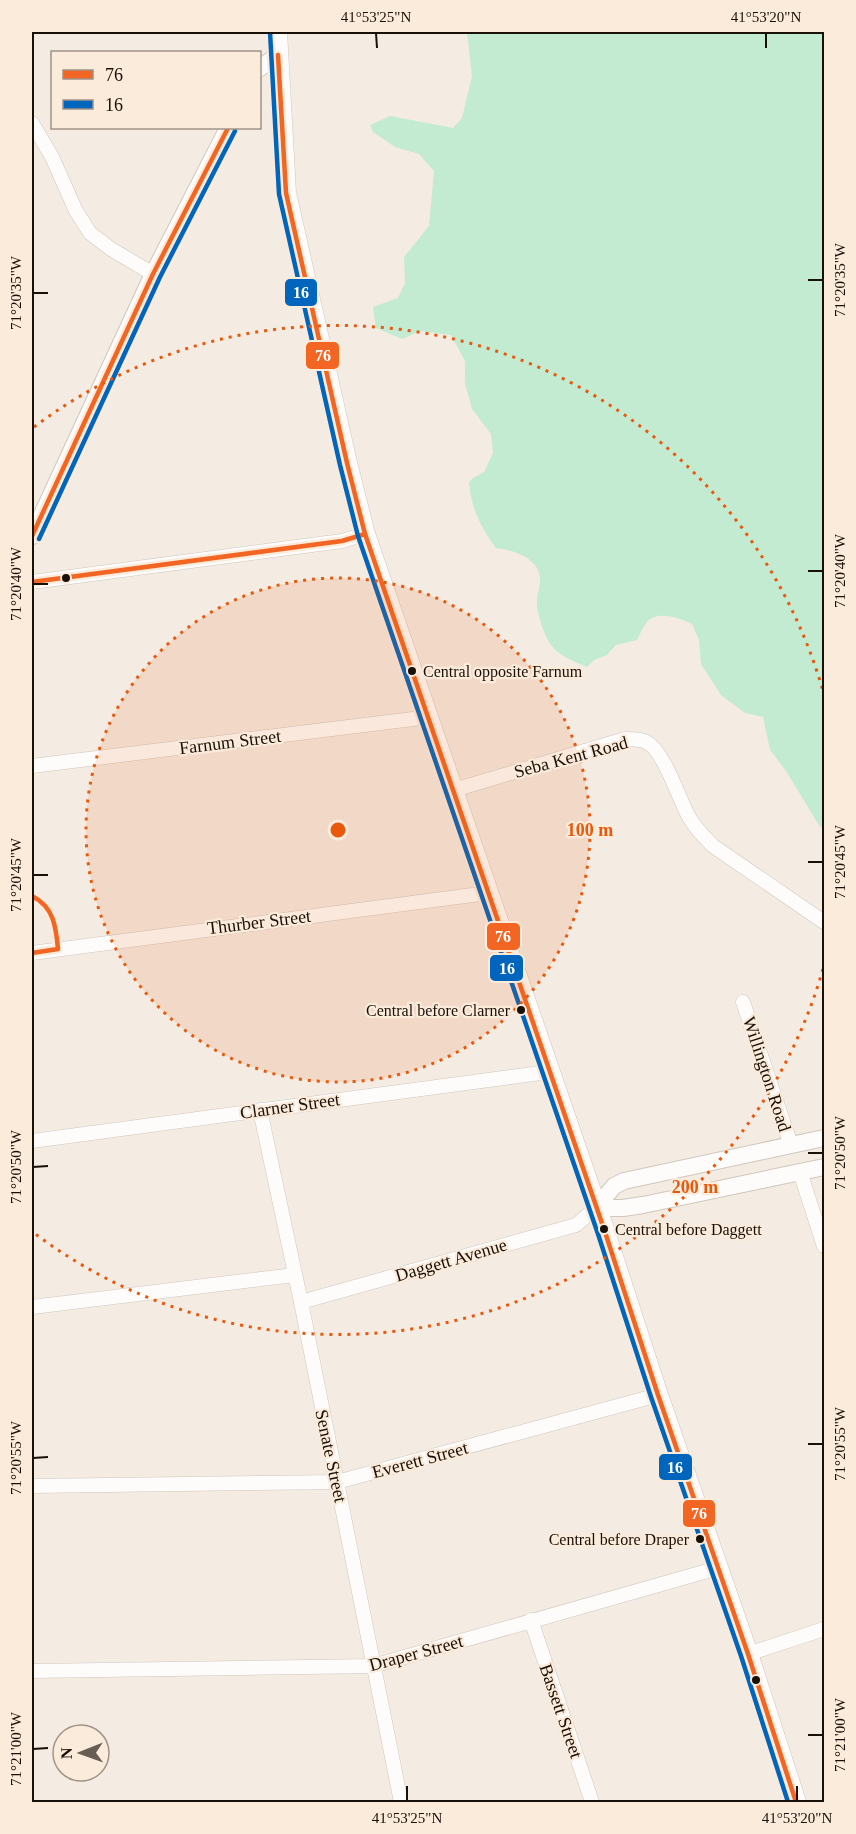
<svg xmlns="http://www.w3.org/2000/svg" width="856" height="1834" font-family="'Times New Roman',serif">
	<style>
		.green { fill: #c3ebd2 }
		.lines { fill: none; stroke-linecap: round; stroke-linejoin: round }
		.minor-casing { stroke: #d0c7be; stroke-width: 15 }
		.tertiary-casing { stroke: #d0c7be; stroke-width: 18 }
		.secondary-casing { stroke: #d0c7be; stroke-width: 21 }
		.minor { stroke: #fdfcfb; stroke-width: 14 }
		.tertiary { stroke: #fdfcfb; stroke-width: 16 }
		.secondary { stroke: #fdfcfb; stroke-width: 20 }
		.bus-1-casing { stroke: #fbebdb; stroke-width: 9 }
		.bus-2-casing { stroke: #fbebdb; stroke-width: 9 }
		.bus-1 { stroke: #f26522; stroke-width: 4.5 }
		.bus-2 { stroke: #0065bd; stroke-width: 4.5 }
		.ticks { fill: none; stroke: #191007; stroke-width: 2 }
		.ring { fill: none; stroke: #e8590c; stroke-width: 3; stroke-dasharray: 3 6 }
		.bus-dot { fill: #191007; stroke: #fbebdb; stroke-width: 2 }
		.labels { text-anchor: middle; stroke-width: 4.5; stroke-linejoin: round; paint-order: stroke }
		.bus-label { font-size: 16px; fill: #191007; stroke: #fbebdb; text-anchor: start }
		.street-label { font-size: 18px; fill: #191007; stroke: #fbebdb }
		.centre { fill: #e8590c; stroke: #fbebdb; stroke-width: 3 }
		.ring-label { font-size: 18px; text-anchor: middle; font-weight: bold; fill: #e8590c; stroke: #fbebdb; stroke-width: 4.5; stroke-linejoin: round; paint-order: stroke }
		.line-badge { stroke: #fbebdb; stroke-width: 2 }
		.badge-label { font-size: 16px; text-anchor: middle; font-weight: bold; fill: #fff }
		.neatline { fill: none; stroke: #191007; stroke-width: 2 }
		.ticks-label { font-size: 15px; text-anchor: middle; fill: #191007 }
	</style>
	<rect width="100%" height="100%" fill="#f4ebe2"/>
	<path class="green" d="M467 32H824V826L820 827 786 771 770 750 763 717 745 713 721 695 701 664 699 640 692 624C680 618 657 610 647 622 643 627 640 634 637 640L616 645 607 655 594 660 587 667C575 662 559 656 551 645 544 635 538 617 537 605 536 596 541 586 540 577 538 557 512 550 496 548 481 528 471 508 469 482L473 478 484 472 493 453 491 434 472 409 465 383V361L451 335 420 331 402 339 376 328 373 307 398 298 405 283 404 257 429 226 434 171 419 154 395 147 373 132 370 125 390 116 453 128 462 118 472 76Z"/>
	<g class="lines">
		<defs>
			<g id="minor">
				<path d="M32 123 52 157 76 211 90 233 111 249 153 274"/>
				<path d="M32 582 342 541 365 534"/>
				<path d="M32 766 429 717"/>
				<path d="M454 790 625 739C633 739 642 739 648 743 664 752 679 799 689 817 695 828 704 837 713 846L824 922"/>
				<path d="M32 953 488 893"/>
				<path d="M743 1002 791 1145"/>
				<path d="M260 1110 301 1302 401 1802"/>
				<path d="M32 1141 548 1072"/>
				<path d="M800 1172 824 1246"/>
				<path d="M301 1302 576 1225 596 1208"/>
				<path d="M32 1307 294 1275"/>
				<path d="M32 1486 337 1482 658 1395"/>
				<path d="M531 1620 592 1802"/>
				<path d="M748 1654 824 1629"/>
				<path d="M32 1671 373 1666 718 1568"/>
			</g>
			<g id="tertiary">
				<path d="M260 68 278 55"/>
				<path d="M32 536 153 274 228 128"/>
				<path d="M596 1208 614 1186 624 1181 824 1138"/>
				<path d="M596 1208H623L643 1205 824 1167"/>
			</g>
			<path id="secondary" d="M277 32 286 193 347 463 365 534 605 1232 658 1395 748 1654 796 1802"/>
		</defs>
		<use href="#minor" class="minor-casing"/>
		<use href="#tertiary" class="tertiary-casing"/>
		<use href="#secondary" class="secondary-casing"/>
		<use href="#minor" class="minor"/>
		<use href="#tertiary" class="tertiary"/>
		<use href="#secondary" class="secondary"/>
		<defs>
			<g id="bus-1">
				<path d="M278 55 286 193 347 463 365 534 605 1232 658 1395 748 1654 796 1802"/>
				<path d="M32 536 153 274 228 128"/>
				<path d="M32 582 342 541 365 534"/>
				<path d="M32 896C54 907 56 927 58 949L32 953"/>
			</g>
			<g id="bus-2">
				<path d="M270 32 279 194 340 465 358 536 598 1234 651 1397 741 1656 788 1802"/>
				<path d="M39 539 160 277 235 131"/>
			</g>
		</defs>
		<use href="#bus-1" class="bus-1-casing"/>
		<use href="#bus-2" class="bus-2-casing"/>
		<use href="#bus-1" class="bus-1"/>
		<use href="#bus-2" class="bus-2"/>
	</g>
	<path class="ticks" d="M376 33 377 48M766 33V48M808 280H823M33 293H48M808 571H823M33 584H48M808 862H823M33 875H48M808 1153H823M33 1167 48 1166M808 1444H823M33 1458 48 1457M808 1735H823M33 1749 48 1748M407 1786V1801M797 1786V1801"/>
	<circle cx="338" cy="830" r="252" fill="#e8590c" fill-opacity=".12"/>
	<g class="ring">
		<circle cx="338" cy="830" r="252"/>
		<path d="M823 969A505 505 0 0 1 34 1233M34 427A505 505 0 0 1 823 691"/>
	</g>
	<g class="bus-dot">
		<circle cx="66" cy="578" r="5"/>
		<circle cx="412" cy="671" r="5"/>
		<circle cx="521" cy="1010" r="5"/>
		<circle cx="604" cy="1229" r="5"/>
		<circle cx="700" cy="1539" r="5"/>
		<circle cx="756" cy="1680" r="5"/>
	</g>
	<g class="labels">
		<g class="bus-label">
			<text x="423" y="677">Central opposite Farnum</text>
			<text x="510" y="1016" text-anchor="end">Central before Clarner</text>
			<text x="615" y="1235">Central before Daggett</text>
			<text x="689" y="1545" text-anchor="end">Central before Draper</text>
		</g>
		<g class="street-label">
			<text transform="translate(230 742) rotate(-7)" y="6">Farnum Street</text>
			<text transform="translate(571 757) rotate(-15)" y="6">Seba Kent Road</text>
			<text transform="translate(259 922) rotate(-7)" y="6">Thurber Street</text>
			<text transform="translate(767 1074) rotate(72)" y="6">Willington Road</text>
			<text transform="translate(290 1106) rotate(-8)" y="6">Clarner Street</text>
			<text transform="translate(451 1260) rotate(-16)" y="6">Daggett Avenue</text>
			<text transform="translate(331 1456) rotate(78)" y="6">Senate Street</text>
			<text transform="translate(420 1460) rotate(-15)" y="6">Everett Street</text>
			<text transform="translate(416 1653) rotate(-15)" y="6">Draper Street</text>
			<text transform="translate(561 1711) rotate(71)" y="6">Bassett Street</text>
		</g>
	</g>
	<circle cx="338" cy="830" r="9" class="centre"/>
	<g class="ring-label">
		<text x="590" y="836">100 m</text>
		<text x="695" y="1193">200 m</text>
	</g>
	<g class="line-badge">
		<rect x="284" y="278" width="34" height="29" rx="6" fill="#0065bd"/>
		<rect x="305" y="341" width="35" height="29" rx="6" fill="#f26522"/>
		<rect x="486" y="922" width="35" height="29" rx="6" fill="#f26522"/>
		<rect x="489" y="954" width="35" height="28" rx="6" fill="#0065bd"/>
		<rect x="658" y="1453" width="35" height="28" rx="6" fill="#0065bd"/>
		<rect x="682" y="1499" width="34" height="29" rx="6" fill="#f26522"/>
	</g>
	<g class="badge-label">
		<text x="301" y="298">16</text>
		<text x="323" y="361">76</text>
		<text x="503" y="942">76</text>
		<text x="507" y="974">16</text>
		<text x="675" y="1473">16</text>
		<text x="699" y="1519">76</text>
	</g>
	<rect width="856" height="1834" fill="none" stroke="#fbebdb" stroke-width="66"/>
	<rect x="51" y="51" width="210" height="78" fill="#fbebdb" stroke="#a19386" stroke-width="1.5"/>
	<rect x="63" y="70" width="30" height="9" fill="#f26522" stroke="#a19386" stroke-width="1.5"/>
	<text x="105" y="81" font-size="18" fill="#191007">76</text>
	<rect x="63" y="100" width="30" height="9" fill="#0065bd" stroke="#a19386" stroke-width="1.5"/>
	<text x="105" y="111" font-size="18" fill="#191007">16</text>
	<g transform="translate(81 1753) rotate(269)"><circle r="28" fill="#fbebdb" stroke="#a19386" stroke-width="1.5"/>
	<path d="M0-4.5L10 22L0 15L-10 22Z" fill="#665d54"/>
	<text y="-9" font-size="16" font-weight="bold" text-anchor="middle" fill="#191007">N</text>
	</g>
	<rect x="33" y="33" width="790" height="1768" class="neatline"/>
	<g class="ticks-label">
		<text x="376" y="22">41°53'25"N</text>
		<text x="766" y="22">41°53'20"N</text>
		<text transform="translate(840 280) rotate(-90)" y="5">71°20'35"W</text>
		<text transform="translate(16 293) rotate(-90)" y="5">71°20'35"W</text>
		<text transform="translate(840 571) rotate(-90)" y="5">71°20'40"W</text>
		<text transform="translate(16 584) rotate(-90)" y="5">71°20'40"W</text>
		<text transform="translate(840 862) rotate(-90)" y="5">71°20'45"W</text>
		<text transform="translate(16 875) rotate(-90)" y="5">71°20'45"W</text>
		<text transform="translate(840 1153) rotate(-90)" y="5">71°20'50"W</text>
		<text transform="translate(16 1167) rotate(-90)" y="5">71°20'50"W</text>
		<text transform="translate(840 1444) rotate(-90)" y="5">71°20'55"W</text>
		<text transform="translate(16 1458) rotate(-90)" y="5">71°20'55"W</text>
		<text transform="translate(840 1735) rotate(-90)" y="5">71°21'00"W</text>
		<text transform="translate(16 1749) rotate(-90)" y="5">71°21'00"W</text>
		<text x="407" y="1823">41°53'25"N</text>
		<text x="797" y="1823">41°53'20"N</text>
	</g>
</svg>
